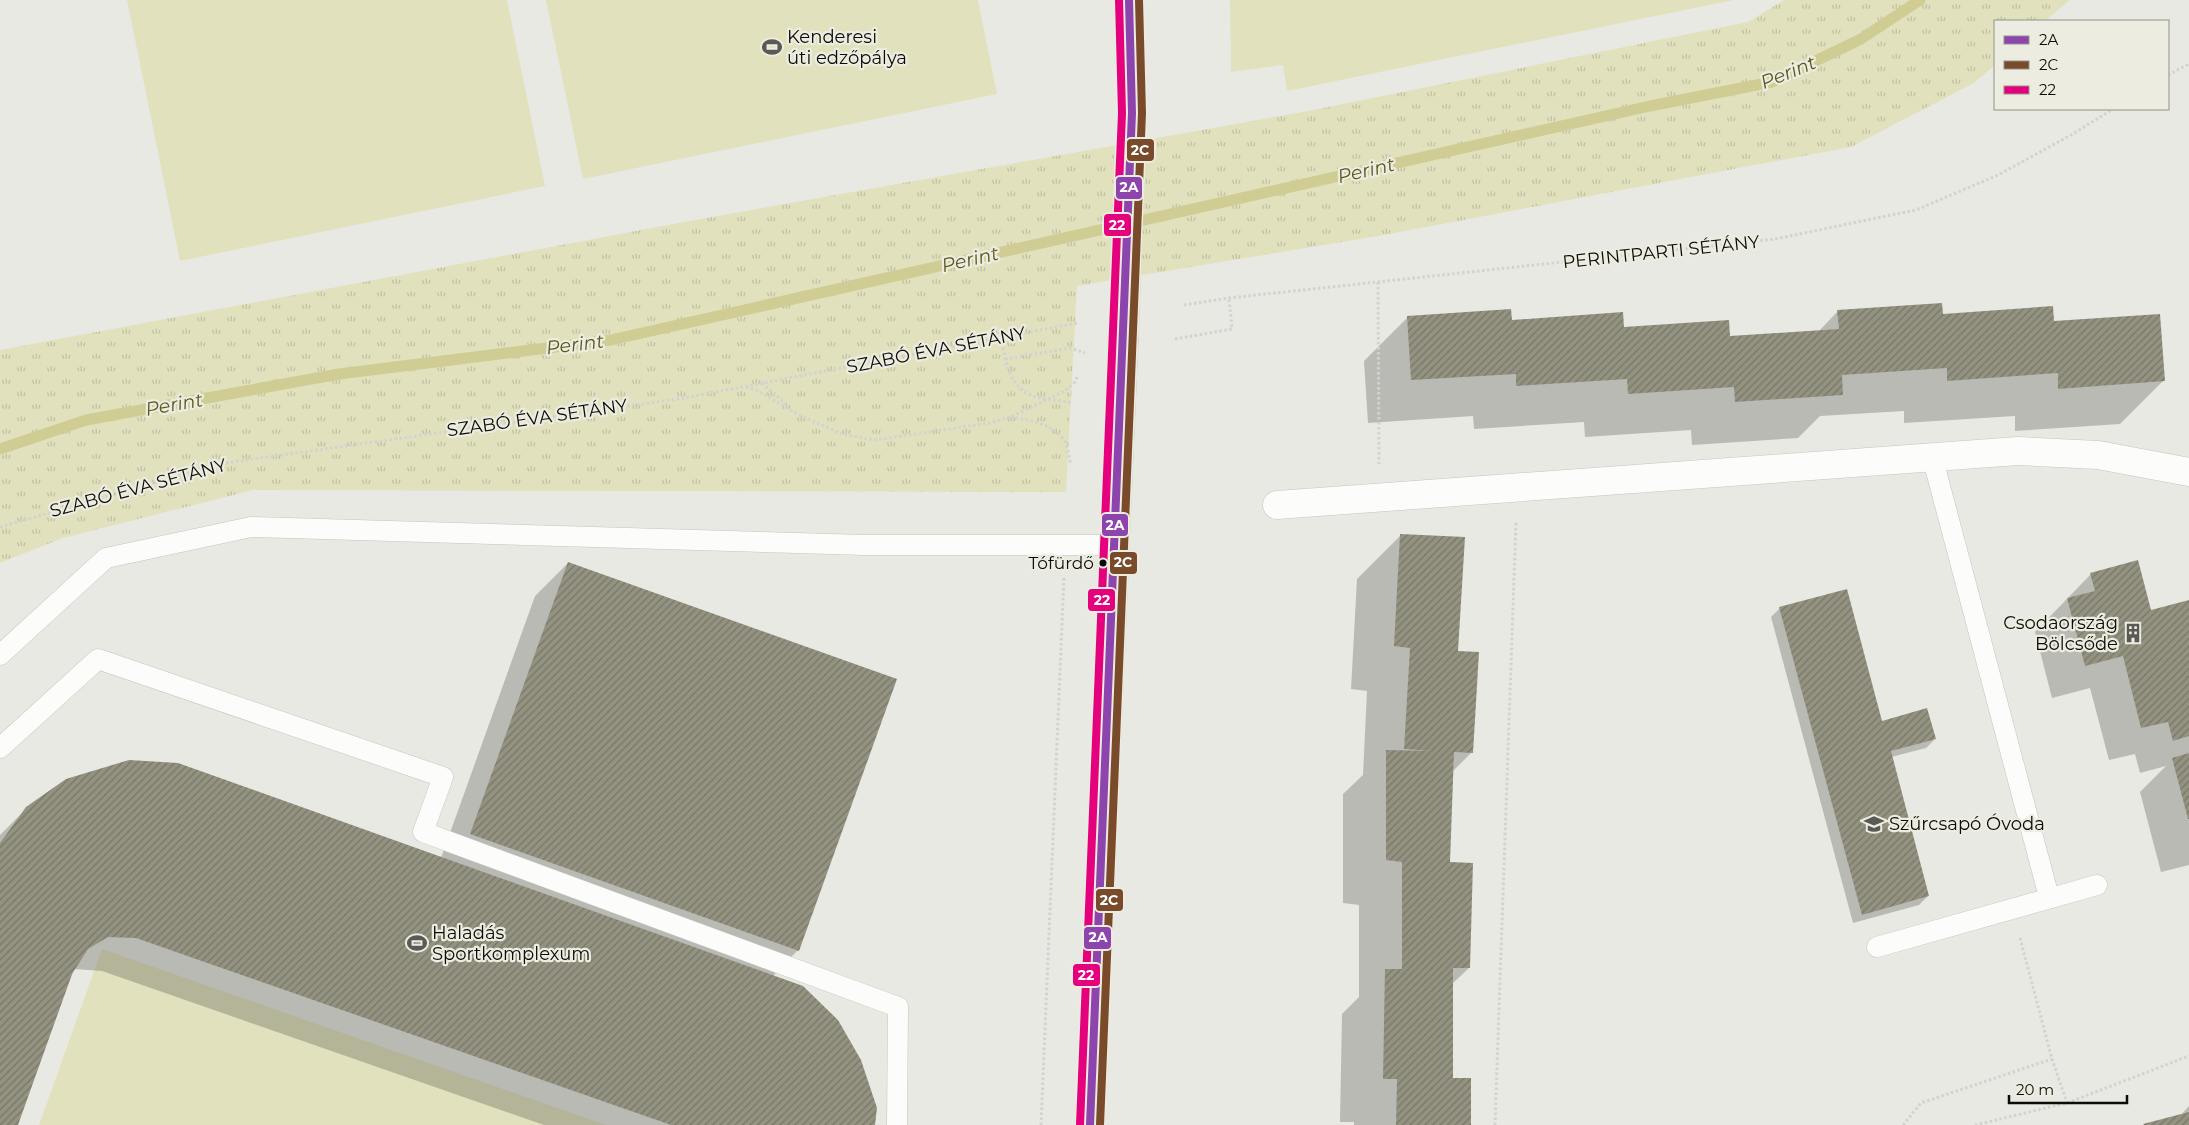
<svg xmlns="http://www.w3.org/2000/svg" width="2189" height="1125" font-family="Montserrat,sans-serif">
	<style>
		.grass { fill: url(#grass-tufts) }
		.green { fill: #e2e1be }
		.shadow { fill: #0003 }
		.lines { fill: none; stroke-linecap: round; stroke-linejoin: round }
		.stream { stroke: #cfcc94; stroke-width: 11 }
		.building { fill: url(#building-hatch) }
		.service-casing { stroke: #c4c4c0; stroke-width: 21 }
		.minor-casing { stroke: #c4c4c0; stroke-width: 29 }
		.tertiary-casing { stroke: #c4c4c0; stroke-width: 29 }
		.path { stroke: #d3d2d0; stroke-width: 3; stroke-dasharray: 2.5 2.5; stroke-linecap: butt }
		.service { stroke: #fcfcfb; stroke-width: 20 }
		.minor { stroke: #fcfcfb; stroke-width: 28 }
		.tertiary { stroke: #fcfcfb; stroke-width: 28 }
		.tertiary-bridge-casing { stroke: #c4c4c0; stroke-width: 29; stroke-linecap: butt }
		.tertiary-bridge { stroke: #fcfcfb; stroke-width: 28 }
		.bus-1-casing { stroke: #ecece0; stroke-width: 11 }
		.bus-2-casing { stroke: #ecece0; stroke-width: 11 }
		.bus-3-casing { stroke: #ecece0; stroke-width: 11 }
		.bus-1 { stroke: #8e44ad; stroke-width: 8 }
		.bus-2 { stroke: #7a4b2a; stroke-width: 8 }
		.bus-3 { stroke: #e5007d; stroke-width: 8 }
		.bus-dot { fill: #0c0b08; stroke: #ecece0; stroke-width: 2 }
		.labels { text-anchor: middle; stroke-width: 4.5; stroke-linejoin: round; paint-order: stroke }
		.bus-label { font-size: 17px; fill: #0c0b08; stroke: #ecece0; text-anchor: end }
		.poi-label { font-size: 18px; fill: #0c0b08; stroke: #ecece0; text-anchor: start }
		.street-label { font-size: 18px; fill: #0c0b08; stroke: #ecece0 }
		.water-label { font-size: 19px; font-style: italic; fill: #5b571e; stroke: #ecece0 }
		.line-badge { stroke: #ecece0; stroke-width: 2 }
		.badge-label { font-size: 14px; text-anchor: middle; font-weight: bold; fill: #fff }
	</style>
	<defs>
		<pattern id="grass-tufts" width="24" height="20" patternUnits="userSpaceOnUse" patternTransform="scale(1.25)"><rect width="24" height="20" fill="#e2e1be"/><path d="M3 7l-1-3M5 7V3M7 7l1-3M15 17l-1-3M17 17v-4M19 17l1-3" fill="none" stroke="#c1c0a2"/></pattern>
		<pattern id="building-hatch" width="6" height="6" patternUnits="userSpaceOnUse" patternTransform="scale(1.25)"><rect width="6" height="6" fill="#949381"/><path d="M-1 1l2-2M0 6l6-6M5 7l2-2" fill="none" stroke="#777668"/></pattern>
	</defs>
	<rect width="100%" height="100%" fill="#e9e9e3"/>
	<path class="grass" d="M1784 0H2070L2045 21H1995V65L1974 83 1851 147 1378 236 1077 286 1066 492 253 490 63 538 0 563V350L689 221 1303 112 1748 22Z"/>
	<g class="green">
		<path d="M127 0H507L545 186 180 261Z"/>
		<path d="M546 0H978L997 94 583 179Z"/>
		<path d="M1230 0H1734L1287 91 1283 65 1231 72Z"/>
		<path d="M102 949 606 1125H39Z"/>
	</g>
	<g class="shadow">
		<path d="M1838 311 1942 315 2053 323 2163 381 2120 424 2015 431V416L1904 423V411L1820 416 1798 438 1692 445 1691 430 1585 437 1584 422 1474 429 1473 416 1368 423 1364 361 1408 317 1511 321 1729 337 1818 332Z"/>
		<path d="M1401 535 1457 652 1472 752 1452 772 1449 863 1469 968 1452 984 1451 1079 1469 1125H1354V1122H1340L1342 1014 1359 997V905L1343 903V794L1363 775 1367 691 1351 689 1357 579Z"/>
		<path d="M568 563 798 950 772 977 873 1125H544L102 971 74 969 17 1125H0V835L27 808 441 858 535 596Z"/>
		<path d="M2091 574 2151 612 2189 602V865L2161 872 2140 792 2166 766 2140 773 2135 754 2109 760 2090 688 2052 698 2035 632Z"/>
		<path d="M1780 608 1881 722 1935 739 1926 748 1891 757 1928 896 1919 905 1853 923 1771 617Z"/>
		<path d="M2189 1106V1125H2146L2180 1116Z"/>
	</g>
	<g class="lines">
		<path class="stream" d="M0 449 86 420 339 374 611 340 1650 106 1772 82 1861 39 1920 0"/>
	</g>
	<g class="building">
		<path d="M1942 303 1943 314 2053 306 2054 321 2160 314 2165 381 2058 389V373L1947 381V368L1842 375 1843 395 1735 402 1734 387 1628 394 1627 379 1516 386V374L1411 380 1407 316 1511 309 1512 320 1623 312 1624 327 1729 320 1730 336 1839 329 1837 310Z"/>
		<path d="M1400 534 1465 537 1458 651 1479 652 1473 753 1454 752 1450 862 1473 863 1470 968H1453V1078H1471V1125H1396L1397 1079H1383L1385 969H1402V862L1386 860V750L1432 751 1404 749 1410 648 1394 646Z"/>
		<path d="M2138 560 2151 610 2189 600V736L2173 741 2168 722 2141 728 2123 656 2085 666 2067 598 2095 591 2090 573Z"/>
		<path d="M568 562 897 679 799 951 470 834Z"/>
		<path d="M1847 589 1882 721 1927 708 1936 739 1891 751 1929 896 1862 915 1779 607Z"/>
		<path d="M2189 753V819H2188L2172 758Z"/>
		<path d="M129 760 178 763 803 986 838 1020 861 1060 877 1108 875 1125H671L136 938 108 937 88 949 72 974 18 1125H0V843L26 807 66 779Z"/>
		<path d="M2189 1112V1125H2144L2143 1124Z"/>
	</g>
	<g class="lines">
		<defs>
			<g id="service">
				<path d="M1932 456 2049 897"/>
				<path d="M0 655 106 558 251 527 865 545H1114"/>
				<path d="M0 748 98 659 443 777 423 832 898 1007 897 1125"/>
				<path d="M1877 947 2097 885"/>
			</g>
			<path id="minor" d="M1277 505 2018 451 2098 455 2189 472"/>
			<g id="tertiary">
				<path d="M1129 0 1132 113"/>
				<path d="M1090 1125 1124 341"/>
			</g>
		</defs>
		<use href="#service" class="service-casing"/>
		<use href="#minor" class="minor-casing"/>
		<use href="#tertiary" class="tertiary-casing"/>
		<g class="path">
			<path d="M2168 75 2189 64"/>
			<path d="M1378 282 1379 464"/>
			<path d="M1184 305 1229 298 1775 239 1916 210 1998 175 2071 135 2113 109"/>
			<path d="M1001 338C1005 358 1009 387 1031 395 1044 400 1060 400 1073 403"/>
			<path d="M1175 339 1232 329 1229 298"/>
			<path d="M1005 359 1070 348 1085 353"/>
			<path d="M762 383 787 405"/>
			<path d="M746 387 756 390 799 415 842 434 874 440 989 423 1011 417 1065 391 1075 382 1078 375"/>
			<path d="M1011 417C1030 420 1054 424 1065 442 1068 448 1069 458 1071 465"/>
			<path d="M0 527 219 464 684 398 1077 323"/>
			<path d="M2020 938 2052 1059 2067 1103"/>
			<path d="M1041 1125 1064 576"/>
			<path d="M1495 1125 1516 521"/>
			<path d="M1903 1125 1921 1103 2052 1059"/>
			<path d="M1975 1125 2067 1103 2189 1056"/>
		</g>
		<use href="#service" class="service"/>
		<use href="#minor" class="minor"/>
		<use href="#tertiary" class="tertiary"/>
		<defs>
			<path id="tertiary-bridge" d="M1124 341 1132 113"/>
		</defs>
		<use href="#tertiary-bridge" class="tertiary-bridge-casing"/>
		<use href="#tertiary-bridge" class="tertiary-bridge"/>
		<defs>
			<path id="bus-1" d="M1090 1125 1132 113 1129 0"/>
			<path id="bus-2" d="M1100 1125 1142 113 1139 0"/>
			<path id="bus-3" d="M1080 1125 1122 113 1119 0"/>
		</defs>
		<use href="#bus-1" class="bus-1-casing"/>
		<use href="#bus-2" class="bus-2-casing"/>
		<use href="#bus-3" class="bus-3-casing"/>
		<use href="#bus-1" class="bus-1"/>
		<use href="#bus-2" class="bus-2"/>
		<use href="#bus-3" class="bus-3"/>
	</g>
	<defs>
		<symbol id="stadium-bare" viewBox="-9 -9 18 18"><path d="M0-5a6.5 5 0 1 0 0 10a6.5 5 0 1 0 0-10ZM-3.5-1.8h7v3.6h-7Z" fill="#595955" stroke="#ecece0" stroke-width="2.5" paint-order="stroke"/></symbol>
		<symbol id="building-bare" viewBox="-9 -9 18 18"><path d="M-4-6H4V6H1V3H-1V6H-4ZM-2.5-4.3h1.7v1.8h-1.7ZM.8-4.3h1.7v1.8H.8ZM-2.5-1h1.7V.8h-1.7ZM.8-1h1.7V.8H.8Z" fill="#595955" stroke="#ecece0" stroke-width="2.5" paint-order="stroke"/></symbol>
		<symbol id="school-bare" viewBox="-9 -9 18 18"><path d="M0-5L7-2L0 1L-7-2ZM-4 1L0 2.5L4 1V4Q0 6-4 4Z" fill="#595955" stroke="#ecece0" stroke-width="2.5" paint-order="stroke"/></symbol>
	</defs>
	<g fill-rule="evenodd">
		<use href="#stadium-bare" x="758" y="33" width="28" height="28"/>
		<use href="#building-bare" x="2119" y="619" width="28" height="28"/>
		<use href="#school-bare" x="1860" y="810" width="28" height="28"/>
		<use href="#stadium-bare" x="403" y="929" width="28" height="28"/>
	</g>
	<circle class="bus-dot" cx="1103" cy="563" r="4.5"/>
	<g class="labels">
		<g class="bus-label">
			<text x="1094" y="569">Tófürdő</text>
		</g>
		<g class="poi-label">
			<text x="787" y="43">Kenderesi<tspan x="787" dy="21">úti edzőpálya</tspan></text>
			<text x="2118" y="629" text-anchor="end">Csodaország<tspan x="2118" dy="21">Bölcsőde</tspan></text>
			<text x="1889" y="830">Szűrcsapó Óvoda</text>
			<text x="432" y="939">Haladás<tspan x="432" dy="21">Sportkomplexum</tspan></text>
		</g>
		<g class="street-label">
			<text transform="translate(1661 252) rotate(-6)" y="6">PERINTPARTI SÉTÁNY</text>
			<text transform="translate(936 350) rotate(-11)" y="6">SZABÓ ÉVA SÉTÁNY</text>
			<text transform="translate(537 418) rotate(-8)" y="6">SZABÓ ÉVA SÉTÁNY</text>
			<text transform="translate(138 488) rotate(-15)" y="6">SZABÓ ÉVA SÉTÁNY</text>
		</g>
		<g class="water-label">
			<text transform="translate(1788 72) rotate(-22)" y="7">Perint</text>
			<text transform="translate(1366 170) rotate(-13)" y="7">Perint</text>
			<text transform="translate(970 259) rotate(-13)" y="7">Perint</text>
			<text transform="translate(575 344) rotate(-7)" y="7">Perint</text>
			<text transform="translate(174 404) rotate(-10)" y="7">Perint</text>
		</g>
	</g>
	<g class="line-badge">
		<rect x="1126" y="138" width="29" height="24" rx="5" fill="#7a4b2a"/>
		<rect x="1115" y="176" width="28" height="24" rx="5" fill="#8e44ad"/>
		<rect x="1103" y="213" width="29" height="24" rx="5" fill="#e5007d"/>
		<rect x="1101" y="513" width="28" height="24" rx="5" fill="#8e44ad"/>
		<rect x="1109" y="551" width="29" height="24" rx="5" fill="#7a4b2a"/>
		<rect x="1087" y="588" width="29" height="24" rx="5" fill="#e5007d"/>
		<rect x="1095" y="888" width="29" height="24" rx="5" fill="#7a4b2a"/>
		<rect x="1083" y="926" width="29" height="24" rx="5" fill="#8e44ad"/>
		<rect x="1072" y="963" width="29" height="24" rx="5" fill="#e5007d"/>
	</g>
	<g class="badge-label">
		<text x="1140" y="155">2C</text>
		<text x="1129" y="192">2A</text>
		<text x="1117" y="230">22</text>
		<text x="1115" y="530">2A</text>
		<text x="1123" y="567">2C</text>
		<text x="1102" y="605">22</text>
		<text x="1109" y="905">2C</text>
		<text x="1098" y="942">2A</text>
		<text x="1086" y="980">22</text>
	</g>
	<rect x="1994" y="20" width="175" height="90" fill="#ecece0" stroke="#92928a"/>
	<rect x="2004" y="36" width="25" height="8" fill="#8e44ad" stroke="#92928a"/>
	<text x="2039" y="45" font-size="15" fill="#0c0b08">2A</text>
	<rect x="2004" y="61" width="25" height="8" fill="#7a4b2a" stroke="#92928a"/>
	<text x="2039" y="70" font-size="15" fill="#0c0b08">2C</text>
	<rect x="2004" y="86" width="25" height="8" fill="#e5007d" stroke="#92928a"/>
	<text x="2039" y="95" font-size="15" fill="#0c0b08">22</text>
	<path d="M2009 1095v8h118v-8" fill="none" stroke="#0c0b08" stroke-width="2.5"/>
	<text x="2016" y="1095" font-size="15" fill="#0c0b08" stroke="#ecece0" stroke-width="4" paint-order="stroke">20 m</text>
</svg>
